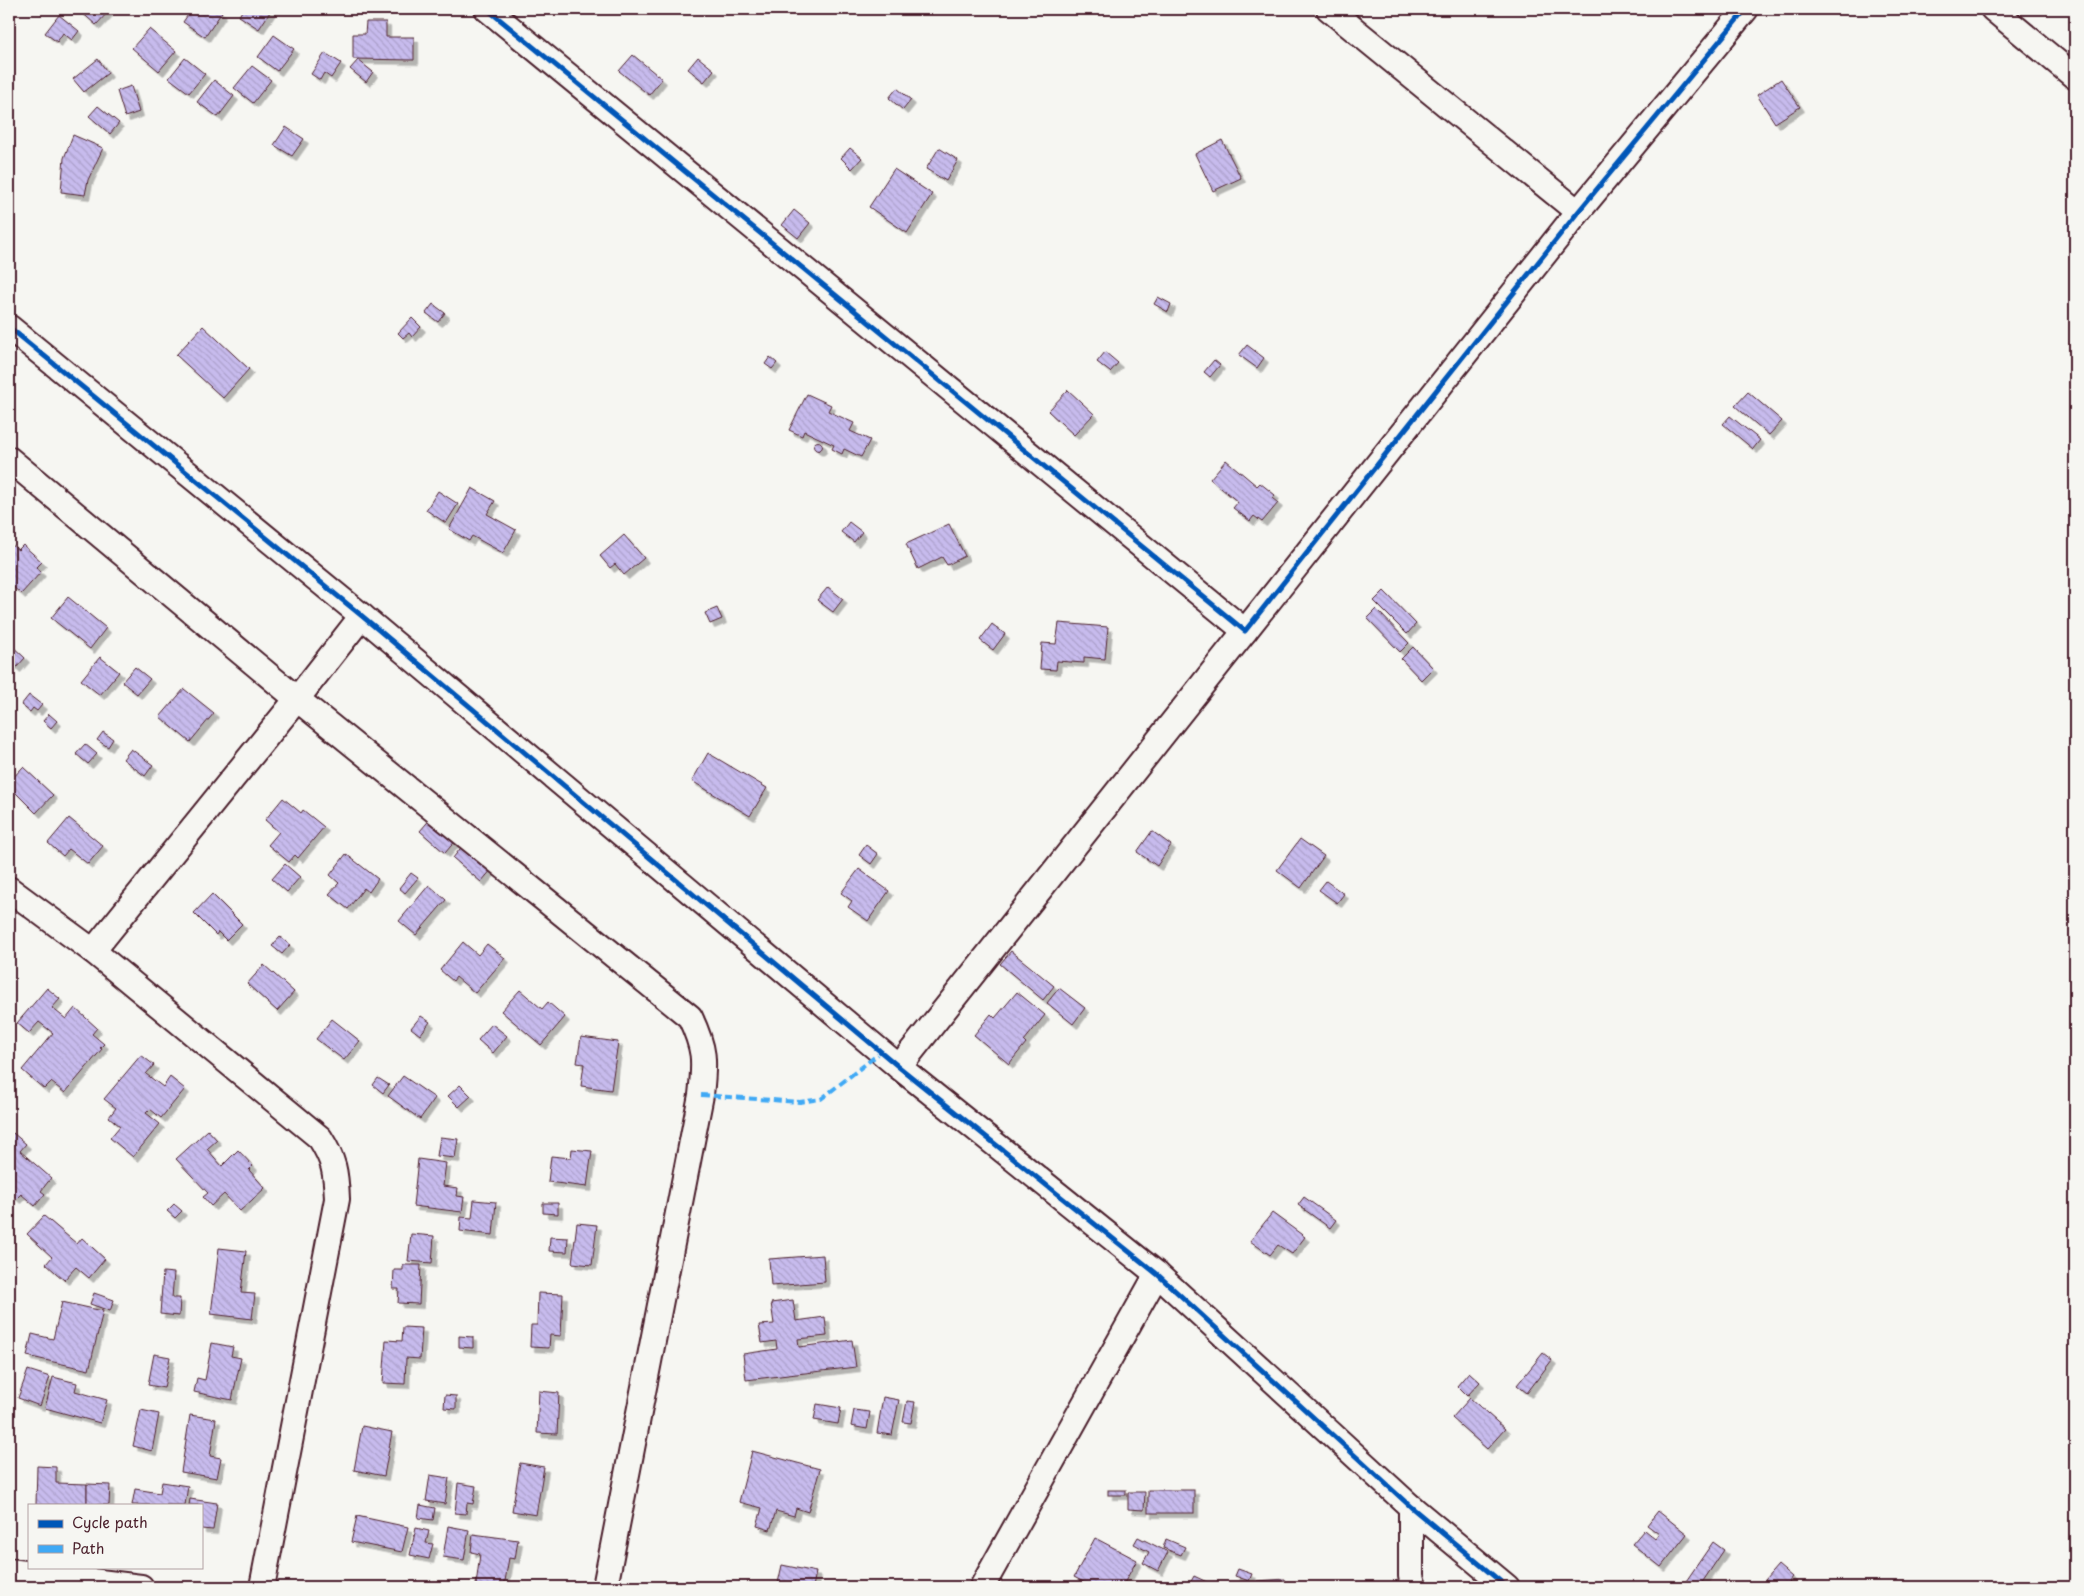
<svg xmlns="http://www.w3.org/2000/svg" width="2084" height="1596" font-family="'Playpen Sans',sans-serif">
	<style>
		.building { fill: url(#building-back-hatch); stroke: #4a1f2b; filter: url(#shadow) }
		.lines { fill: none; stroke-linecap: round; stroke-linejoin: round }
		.minor-casing { stroke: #4a1f2b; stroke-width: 28 }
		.minor { stroke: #f6f6f2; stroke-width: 24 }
		.quiet { stroke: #3fa9f5; stroke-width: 4; stroke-dasharray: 8 4; stroke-linecap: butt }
		.cycleway-casing { stroke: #f6f6f2; stroke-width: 8 }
		.cycleway { stroke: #0057b8; stroke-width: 5 }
	</style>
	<defs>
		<pattern id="building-back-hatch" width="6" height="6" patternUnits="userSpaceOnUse" patternTransform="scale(1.25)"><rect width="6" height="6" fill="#c7bbed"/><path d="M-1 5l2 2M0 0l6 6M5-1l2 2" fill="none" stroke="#aca0cb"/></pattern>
		<filter id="shadow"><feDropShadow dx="4.5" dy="4.5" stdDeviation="0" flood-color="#0004"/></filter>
	</defs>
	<rect width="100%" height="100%" fill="#f6f6f2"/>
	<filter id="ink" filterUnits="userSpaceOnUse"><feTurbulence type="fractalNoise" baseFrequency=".02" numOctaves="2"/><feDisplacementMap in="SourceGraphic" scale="10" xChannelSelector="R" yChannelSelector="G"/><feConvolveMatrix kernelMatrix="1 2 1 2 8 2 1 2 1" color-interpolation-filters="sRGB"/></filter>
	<g filter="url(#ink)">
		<g class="building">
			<path d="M78 9H107L109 11 96 25Z"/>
			<path d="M192 9H217L222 12 205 37 183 22Z"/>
			<path d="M243 9H272L259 29 239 16Z"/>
			<path d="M59 15 79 31 72 40 63 33 57 42 45 33Z"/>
			<path d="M366 22H386V37H414V60L353 59V34H365Z"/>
			<path d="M149 29 176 51 159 71 132 48Z"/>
			<path d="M274 35 294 49 277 71 258 57Z"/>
			<path d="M325 53 341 63 331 78 324 73 320 80 311 74Z"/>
			<path d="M633 55 662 79 649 95 619 71Z"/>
			<path d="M698 57 714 70 704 82 688 69Z"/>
			<path d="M185 58 205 74 189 93 169 78Z"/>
			<path d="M98 59 108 73 84 92 73 79Z"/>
			<path d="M358 60 373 72 366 82 350 69Z"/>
			<path d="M252 66 271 80 253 103 234 88Z"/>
			<path d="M1781 79 1800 107 1775 123 1757 95Z"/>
			<path d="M214 80 234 96 218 117 197 102Z"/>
			<path d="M131 86 139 112 125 117 117 91Z"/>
			<path d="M897 88 911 100 903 110 889 98Z"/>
			<path d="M98 106 119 123 110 134 89 116Z"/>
			<path d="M286 127 304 139 292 156 274 145Z"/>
			<path d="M73 135 103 148 88 180 85 195 61 192 64 158Z"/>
			<path d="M1222 140 1241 178 1213 191 1195 154Z"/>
			<path d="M850 148 862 158 852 169 841 158Z"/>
			<path d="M939 148 958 160 946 181 926 169Z"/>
			<path d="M894 169 932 194 907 233 869 207Z"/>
			<path d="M794 210 810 223 798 238 782 225Z"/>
			<path d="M1158 297 1171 304 1168 312 1154 304Z"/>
			<path d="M433 304 445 313 438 322 426 313Z"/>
			<path d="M412 318 421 327 412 337 409 333 403 338 398 333Z"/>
			<path d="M203 326 249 369 223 398 176 355Z"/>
			<path d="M1247 345 1264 358 1257 368 1239 355Z"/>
			<path d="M1105 352 1118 363 1110 372 1097 362Z"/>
			<path d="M770 357 777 363 772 369 765 364Z"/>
			<path d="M1214 360 1220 365 1210 377 1204 372Z"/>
			<path d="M1068 390 1094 414 1074 435 1048 411Z"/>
			<path d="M1748 392 1782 421 1769 435 1735 406Z"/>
			<path d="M807 394 831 405 828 411 854 423 850 431 870 440 861 457 844 449 842 454 832 449 834 445 804 431 802 436 789 430Z"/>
			<path d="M1730 416 1760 440 1753 449 1723 424Z"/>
			<circle cx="818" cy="446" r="4.5"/>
			<path d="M1226 460 1257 486 1260 483 1275 495 1272 498 1278 503 1262 522 1254 516 1250 521 1233 508 1238 502 1210 479Z"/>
			<path d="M472 488 495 501 487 514 516 530 503 553 472 536 469 541 449 529Z"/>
			<path d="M438 491 458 504 446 523 426 510Z"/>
			<path d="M849 522 862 532 854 542 841 532Z"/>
			<path d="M949 524 965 556 947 565 942 557 918 569 906 544Z"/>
			<path d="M624 535 644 558 624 575 615 564 610 568 600 556Z"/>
			<path d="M11 544 18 550 23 545 42 562 36 568 41 572 21 594 9 583V546Z"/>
			<path d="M828 587 843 599 833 612 817 600Z"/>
			<path d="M1384 591 1416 624 1407 634 1374 601Z"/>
			<path d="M68 597 106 628 90 649 51 618Z"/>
			<path d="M717 608 722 619 710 624 705 613Z"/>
			<path d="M1376 609 1409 643 1400 652 1367 618Z"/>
			<path d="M1059 623 1108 627 1105 659 1084 657V663L1057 661 1056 670 1040 669 1042 643 1056 644Z"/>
			<path d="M992 624 1005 634 993 650 980 640Z"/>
			<path d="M10 644 25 658 16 668 9 661Z"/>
			<path d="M1413 647 1433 668 1421 680 1401 659Z"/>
			<path d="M100 657 119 672 100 695 81 680Z"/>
			<path d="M135 667 150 679 137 694 122 682Z"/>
			<path d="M184 689 214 713 190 742 160 717Z"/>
			<path d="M29 695 42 705 37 711 33 708 30 712 21 705Z"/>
			<path d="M49 714 57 721 51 728 43 721Z"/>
			<path d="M103 732 113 739 108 747 97 740Z"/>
			<path d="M85 744 97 754 88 764 76 754Z"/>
			<path d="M131 749 153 765 145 776 123 759Z"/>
			<path d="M708 753 767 788 750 816 692 781Z"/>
			<path d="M23 767 53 795 36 813 9 786V782Z"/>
			<path d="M283 798 301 813 303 810 324 827 298 858 295 855 289 862 268 845 279 832 265 820Z"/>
			<path d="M432 817 457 839 445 853 420 831Z"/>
			<path d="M69 818 103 846 88 864 69 849 63 856 48 843Z"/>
			<path d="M1152 831 1171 845 1157 866 1137 852Z"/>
			<path d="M1300 839 1324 856 1301 888 1277 870Z"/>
			<path d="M463 845 492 869 481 882 453 858Z"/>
			<path d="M866 845 878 854 871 864 859 855Z"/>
			<path d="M346 854 378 879 369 892 364 888 348 909 329 894 339 883 330 875Z"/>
			<path d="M285 864 300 877 287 892 272 879Z"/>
			<path d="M859 869 889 891 868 921 848 907 852 901 841 893Z"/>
			<path d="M411 873 418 878 405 893 399 888Z"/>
			<path d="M1326 881 1344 894 1337 903 1319 890Z"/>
			<path d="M429 885 446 900 416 935 399 921Z"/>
			<path d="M212 894 242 924 226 940 218 932 216 935 194 913Z"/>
			<path d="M280 937 290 945 282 954 272 946Z"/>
			<path d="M463 942 478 955 487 944 505 958 475 993 456 977 453 981 440 970Z"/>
			<path d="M1011 951 1054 986 1043 1000 1000 964Z"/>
			<path d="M264 965 294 992 277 1011 247 984Z"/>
			<path d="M47 988 60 999 52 1008 66 1019 75 1008 97 1028 92 1034 104 1044 100 1048 102 1049 65 1093 51 1082 44 1089 22 1070 53 1033 39 1022 29 1033 17 1023Z"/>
			<path d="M1059 988 1085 1008 1073 1024 1047 1003Z"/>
			<path d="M520 990 542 1009 548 1002 565 1017 541 1045 501 1011Z"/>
			<path d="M1017 992 1045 1015 1024 1041 1026 1043 1009 1064 974 1035 991 1014 995 1018Z"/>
			<path d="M421 1016 430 1022 420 1035 411 1028Z"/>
			<path d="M332 1019 360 1041 344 1060 316 1039Z"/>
			<path d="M492 1024 507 1036 493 1053 478 1040Z"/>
			<path d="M581 1037 618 1042 611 1090 581 1086 584 1064 577 1063Z"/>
			<path d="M141 1055 154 1065 146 1074 163 1087 170 1077 185 1089 161 1118 150 1109 146 1113 160 1124 133 1157 110 1138 120 1126 109 1117 116 1108 104 1099Z"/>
			<path d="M403 1076 435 1098 420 1119 388 1096Z"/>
			<path d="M378 1078 389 1085 383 1093 373 1085Z"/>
			<path d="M460 1085 471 1096 459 1107 448 1096Z"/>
			<path d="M208 1130 217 1140 207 1149 222 1166 238 1150 253 1166 249 1170 265 1188 240 1211 224 1194 211 1206 203 1197 208 1193 176 1159Z"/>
			<path d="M13 1133 26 1144 20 1151 51 1178 41 1191 45 1194 35 1206 21 1194 16 1199 9 1193V1138Z"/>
			<path d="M440 1137 458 1139 455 1158 437 1156Z"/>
			<path d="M572 1149 592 1151 587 1187 548 1182 551 1156 571 1158Z"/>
			<path d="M418 1159 446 1163 443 1186 458 1188 457 1196 464 1197 462 1212 413 1206Z"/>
			<path d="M1304 1197 1336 1220 1330 1228 1298 1205Z"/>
			<path d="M474 1200 496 1202 493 1235 460 1231 461 1217 472 1218Z"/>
			<path d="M543 1203H558V1214L543 1213Z"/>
			<path d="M174 1204 182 1211 175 1218 167 1211Z"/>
			<path d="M1272 1213 1305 1237 1292 1254 1278 1245 1270 1255 1250 1241Z"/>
			<path d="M44 1216 77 1244 82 1238 105 1259 89 1278 76 1267 64 1280 46 1264 52 1257 27 1234Z"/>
			<path d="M577 1223 597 1225 592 1265 572 1263Z"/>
			<path d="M411 1234 434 1236 432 1263 408 1261Z"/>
			<path d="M550 1237 568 1238 567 1252 549 1251Z"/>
			<path d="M219 1248 246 1251 241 1293 255 1294 252 1319 211 1314Z"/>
			<path d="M823 1255 825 1282 771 1286 769 1259Z"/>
			<path d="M403 1265H421L419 1304 398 1303 399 1289H393L394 1270H403Z"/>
			<path d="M163 1272 174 1273 172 1298H180L179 1316 160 1314Z"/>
			<path d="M94 1293 114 1300 110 1311 90 1304Z"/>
			<path d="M538 1293 563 1294 561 1336 550 1335 549 1348 530 1347 531 1325H537Z"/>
			<path d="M793 1300 796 1321 825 1317 827 1336 798 1339 799 1347 852 1340 856 1367 746 1380 743 1354 777 1349 776 1341 762 1343 759 1325 774 1324 771 1303Z"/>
			<path d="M62 1302 103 1311 89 1370 27 1356 32 1334 53 1339Z"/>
			<path d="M403 1327 422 1328 420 1359 406 1358 405 1384 383 1383 386 1340 402 1341Z"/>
			<path d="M459 1336 473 1337V1348L459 1347Z"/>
			<path d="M212 1343 233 1347 231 1356 241 1358 232 1400 194 1392 197 1378 205 1380Z"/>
			<path d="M1543 1353 1552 1360 1527 1393 1517 1385Z"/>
			<path d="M154 1354 170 1357 164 1388 148 1385Z"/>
			<path d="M28 1370 50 1377 40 1406 18 1398Z"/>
			<path d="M1469 1372 1480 1382 1467 1396 1457 1386Z"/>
			<path d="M53 1377 77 1383 75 1391 107 1400 100 1423 45 1408Z"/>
			<path d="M539 1391 559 1393 557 1434 537 1433Z"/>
			<path d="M445 1395 456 1396V1409L444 1408Z"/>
			<path d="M883 1397 899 1400 892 1435 877 1433Z"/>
			<path d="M1470 1398 1505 1429 1487 1449 1452 1418Z"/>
			<path d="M907 1401 915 1402 911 1423 903 1422Z"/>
			<path d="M817 1404 841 1408 838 1424 814 1420Z"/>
			<path d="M141 1410 159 1414 152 1451 133 1446Z"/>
			<path d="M854 1410 870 1412 867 1429 851 1426Z"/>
			<path d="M190 1415 216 1419 210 1456 221 1458 217 1478 181 1472Z"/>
			<path d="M362 1426 392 1432 384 1476 354 1470Z"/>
			<path d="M752 1451 820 1469 808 1512 796 1508 794 1516 776 1511 770 1530 757 1526 762 1508 739 1502Z"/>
			<path d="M520 1463 544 1467 536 1515 512 1511Z"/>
			<path d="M37 1466 56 1467V1483L87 1484V1505H36Z"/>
			<path d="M430 1475 449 1478 445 1504 426 1501Z"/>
			<path d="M162 1482 188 1486 185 1505H132L135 1489 160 1493Z"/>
			<path d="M458 1483 476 1486 473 1504 467 1503 466 1514 455 1513Z"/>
			<path d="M87 1484 110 1485 109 1505H87Z"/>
			<rect x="1108" y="1490" width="18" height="5"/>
			<rect x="1148" y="1490" width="46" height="23"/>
			<path d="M1128 1492H1145L1144 1510 1128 1509Z"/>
			<path d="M190 1499 217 1503 213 1530 201 1529V1505H189Z"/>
			<path d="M420 1505 435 1508 433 1520 418 1518Z"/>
			<path d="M1658 1511 1687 1534 1661 1567 1632 1544 1644 1530 1655 1539 1659 1534 1647 1525Z"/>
			<path d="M357 1516 408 1527 402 1552 351 1542Z"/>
			<path d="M448 1526 469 1530 464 1560 443 1557Z"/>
			<path d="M416 1528 429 1531 426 1543 433 1544 429 1559 410 1555Z"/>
			<path d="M473 1534 518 1540 515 1559 509 1558 504 1587 476 1585 480 1554 471 1552Z"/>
			<path d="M1138 1537 1168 1552 1158 1571 1143 1563 1149 1552 1134 1544Z"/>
			<path d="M1095 1538 1137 1560 1122 1587H1093L1074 1577Z"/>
			<path d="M1166 1539 1185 1547 1181 1555 1163 1548Z"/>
			<path d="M1713 1542 1724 1550 1699 1587H1682Z"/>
			<path d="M782 1565 816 1572 813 1587H799L778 1583Z"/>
			<path d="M1778 1565 1792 1577 1784 1587H1774L1765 1580Z"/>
			<path d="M1238 1569 1252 1574 1249 1581 1235 1576Z"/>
			<path d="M1194 1576 1211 1584 1209 1587H1188Z"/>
			<path d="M1285 1579 1286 1587H1258L1257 1581Z"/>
		</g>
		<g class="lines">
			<defs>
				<g id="minor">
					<path d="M487 9 1245 631 1578 212 1746 9"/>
					<path d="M1329 9 1578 212"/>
					<path d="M1993 9 2075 77"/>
					<path d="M9 327 362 616 899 1067 1157 1274 1411 1507 1507 1587"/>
					<path d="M9 459 297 699 690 1017C705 1049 705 1060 701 1095L605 1587"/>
					<path d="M9 889 93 951 320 1138C334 1160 336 1172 337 1199L262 1587"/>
					<path d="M93 951 297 699 362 616"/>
					<path d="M899 1067 1245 631"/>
					<path d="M1411 1507V1576L1414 1587"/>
					<path d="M9 1571 141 1587"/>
					<path d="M982 1587 1157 1274"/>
				</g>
			</defs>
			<use href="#minor" class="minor-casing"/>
			<use href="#minor" class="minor"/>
			<path class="quiet" d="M701 1095 800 1102 821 1099 881 1052"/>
			<defs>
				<g id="cycleway">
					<path d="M487 9 1245 631 1578 212 1746 9"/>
					<path d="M9 327 362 616 899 1067 1157 1274 1411 1507 1507 1587"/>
				</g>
			</defs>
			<use href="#cycleway" class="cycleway-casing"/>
			<use href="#cycleway" class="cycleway"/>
		</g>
	</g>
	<rect width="2084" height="1596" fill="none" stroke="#f6f6f2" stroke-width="30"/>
	<rect x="15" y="15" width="2054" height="1566" fill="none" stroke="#4a1f2b" stroke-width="2" filter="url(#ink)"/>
	<rect x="28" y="1504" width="175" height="65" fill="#f6f6f2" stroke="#b1a0a2"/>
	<rect x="38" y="1520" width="25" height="8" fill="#0057b8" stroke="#b1a0a2"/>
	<text x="72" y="1528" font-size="15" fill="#4a1f2b">Cycle path</text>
	<rect x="38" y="1545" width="25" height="8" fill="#3fa9f5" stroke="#b1a0a2"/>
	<text x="72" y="1554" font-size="15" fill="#4a1f2b">Path</text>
</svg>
